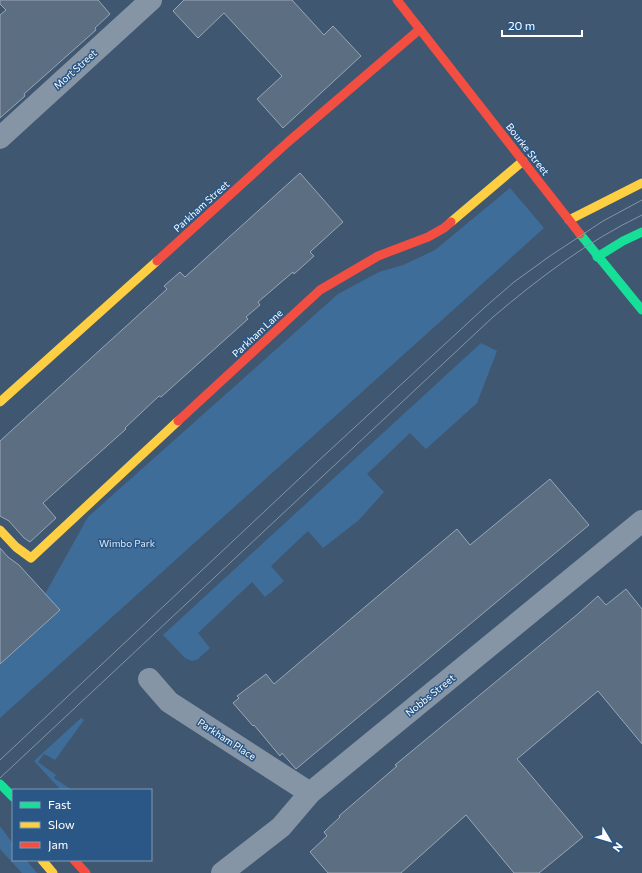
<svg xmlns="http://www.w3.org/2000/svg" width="642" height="873" font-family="Commissioner,sans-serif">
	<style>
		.green { fill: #3f6d9a }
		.building { fill: #5c6f82; stroke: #99a6b5 }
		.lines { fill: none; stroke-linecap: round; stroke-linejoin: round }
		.street { stroke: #8595a6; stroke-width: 22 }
		.fast { stroke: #16e098; stroke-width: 9 }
		.slow { stroke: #ffcf43; stroke-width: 9 }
		.jam { stroke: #f24e42; stroke-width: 9 }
		.tram { stroke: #8594a5; stroke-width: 1 }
		.labels { text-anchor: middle; stroke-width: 3; stroke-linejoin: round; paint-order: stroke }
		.street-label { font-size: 10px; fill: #fff; stroke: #2a5785 }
		.park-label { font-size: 10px; fill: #d9e7f6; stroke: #2a5785 }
	</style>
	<rect width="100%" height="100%" fill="#3f5770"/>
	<g class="green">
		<path d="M510 188 544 228 0 718V664L60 610 45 594 88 517 338 294 379 272 403 265 435 250Z"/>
		<path d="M481 343 497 351 477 403 426 449 410 433 367 474 384 492 359 520 323 548 308 531 271 566 284 581 265 597 252 582 198 633 210 648 198 659 192 661 185 658 163 635Z"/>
		<path d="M81 718 84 720 55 760 44 754 38 762 56 775 54 778 72 790H61L34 761Z"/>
		<path d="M0 826 13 844V860H26L37 873H22L0 849Z"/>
	</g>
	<g class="building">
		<path d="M0 0H98L110 14 95 28 96 30 24 94 25 96 0 118V15L6 10 0 4Z"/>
		<path d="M184 0H292L324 35 333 26 361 56 283 128 257 99 282 76 224 13 198 38 173 11Z"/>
		<path d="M300 173 343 222 310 252 314 256 294 274 293 272 258 302 260 305 246 317 248 319 161 397 159 396 125 428 126 429 43 503 56 518 30 542 24 538 9 521 0 516V441L167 289 164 286 180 272 185 277Z"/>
		<path d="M550 479 589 525 296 769 282 753 280 756 254 725 253 726 233 703 239 698 237 696 266 674 274 684 457 529 470 545Z"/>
		<path d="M0 548 8 557 19 565 60 610 0 664Z"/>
		<path d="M626 589 642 609V744L598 691 517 759 583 837 539 873H514L466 815 401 873H328L310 852 327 836 324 832 340 817 339 816 397 766 395 765 579 613 598 596 606 605Z"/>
	</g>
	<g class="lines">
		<g class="street">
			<path d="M0 138 151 0"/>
			<path d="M149 679 169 702 310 793"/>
			<path d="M222 873 281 827 310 793 642 521"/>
		</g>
		<g class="fast">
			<path d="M580 234 642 310"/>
			<path d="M597 257 623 241 642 232"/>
			<path d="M0 784 13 797"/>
		</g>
		<g class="slow">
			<path d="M569 220 642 183"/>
			<path d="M451 222 523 161"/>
			<path d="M0 402 157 261"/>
			<path d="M0 530 16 547 31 558 178 421"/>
			<path d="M42 860 53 873"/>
		</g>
		<g class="jam">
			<path d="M397 0 580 234"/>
			<path d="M157 261 288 142 420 29"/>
			<path d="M178 421 320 290 378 256 428 237 444 228 451 222"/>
			<path d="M74 860 86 873"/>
		</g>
		<g class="tram">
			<path d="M0 760 316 463 484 308 514 282 550 256 603 221 642 200"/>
			<path d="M0 778 493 317C539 278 588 241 642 215"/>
		</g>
	</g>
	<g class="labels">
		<g class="street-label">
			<text transform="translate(75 69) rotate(-42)" y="4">Mort Street</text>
			<text transform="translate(528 149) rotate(52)" y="4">Bourke Street</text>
			<text transform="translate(201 206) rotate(-42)" y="4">Parkham Street</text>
			<text transform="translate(257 333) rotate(-43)" y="4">Parkham Lane</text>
			<text transform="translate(430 695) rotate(-39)" y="4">Nobbs Street</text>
			<text transform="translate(227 739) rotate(33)" y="4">Parkham Place</text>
		</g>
		<g class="park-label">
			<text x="127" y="547">Wimbo Park</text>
		</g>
	</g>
	<rect x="12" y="789" width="140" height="72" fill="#2a5785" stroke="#7f9ab6"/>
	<rect x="20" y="802" width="20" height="6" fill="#16e098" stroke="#7f9ab6"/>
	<text x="48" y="809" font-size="12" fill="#ffffff">Fast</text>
	<rect x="20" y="822" width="20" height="6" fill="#ffcf43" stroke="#7f9ab6"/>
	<text x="48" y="829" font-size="12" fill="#ffffff">Slow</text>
	<rect x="20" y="842" width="20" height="6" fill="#f24e42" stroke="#7f9ab6"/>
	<text x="48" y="849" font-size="12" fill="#ffffff">Jam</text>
	<g transform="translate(610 841) rotate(128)" stroke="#2a5785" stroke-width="3" paint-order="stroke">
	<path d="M0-3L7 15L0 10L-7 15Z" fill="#ffffff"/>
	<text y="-6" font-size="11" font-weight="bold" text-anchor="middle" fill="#ffffff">N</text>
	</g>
	<path d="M502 30v6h80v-6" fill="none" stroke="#ffffff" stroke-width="2"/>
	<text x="508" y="30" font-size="12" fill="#ffffff" stroke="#2a5785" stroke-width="3" paint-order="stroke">20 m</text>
</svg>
